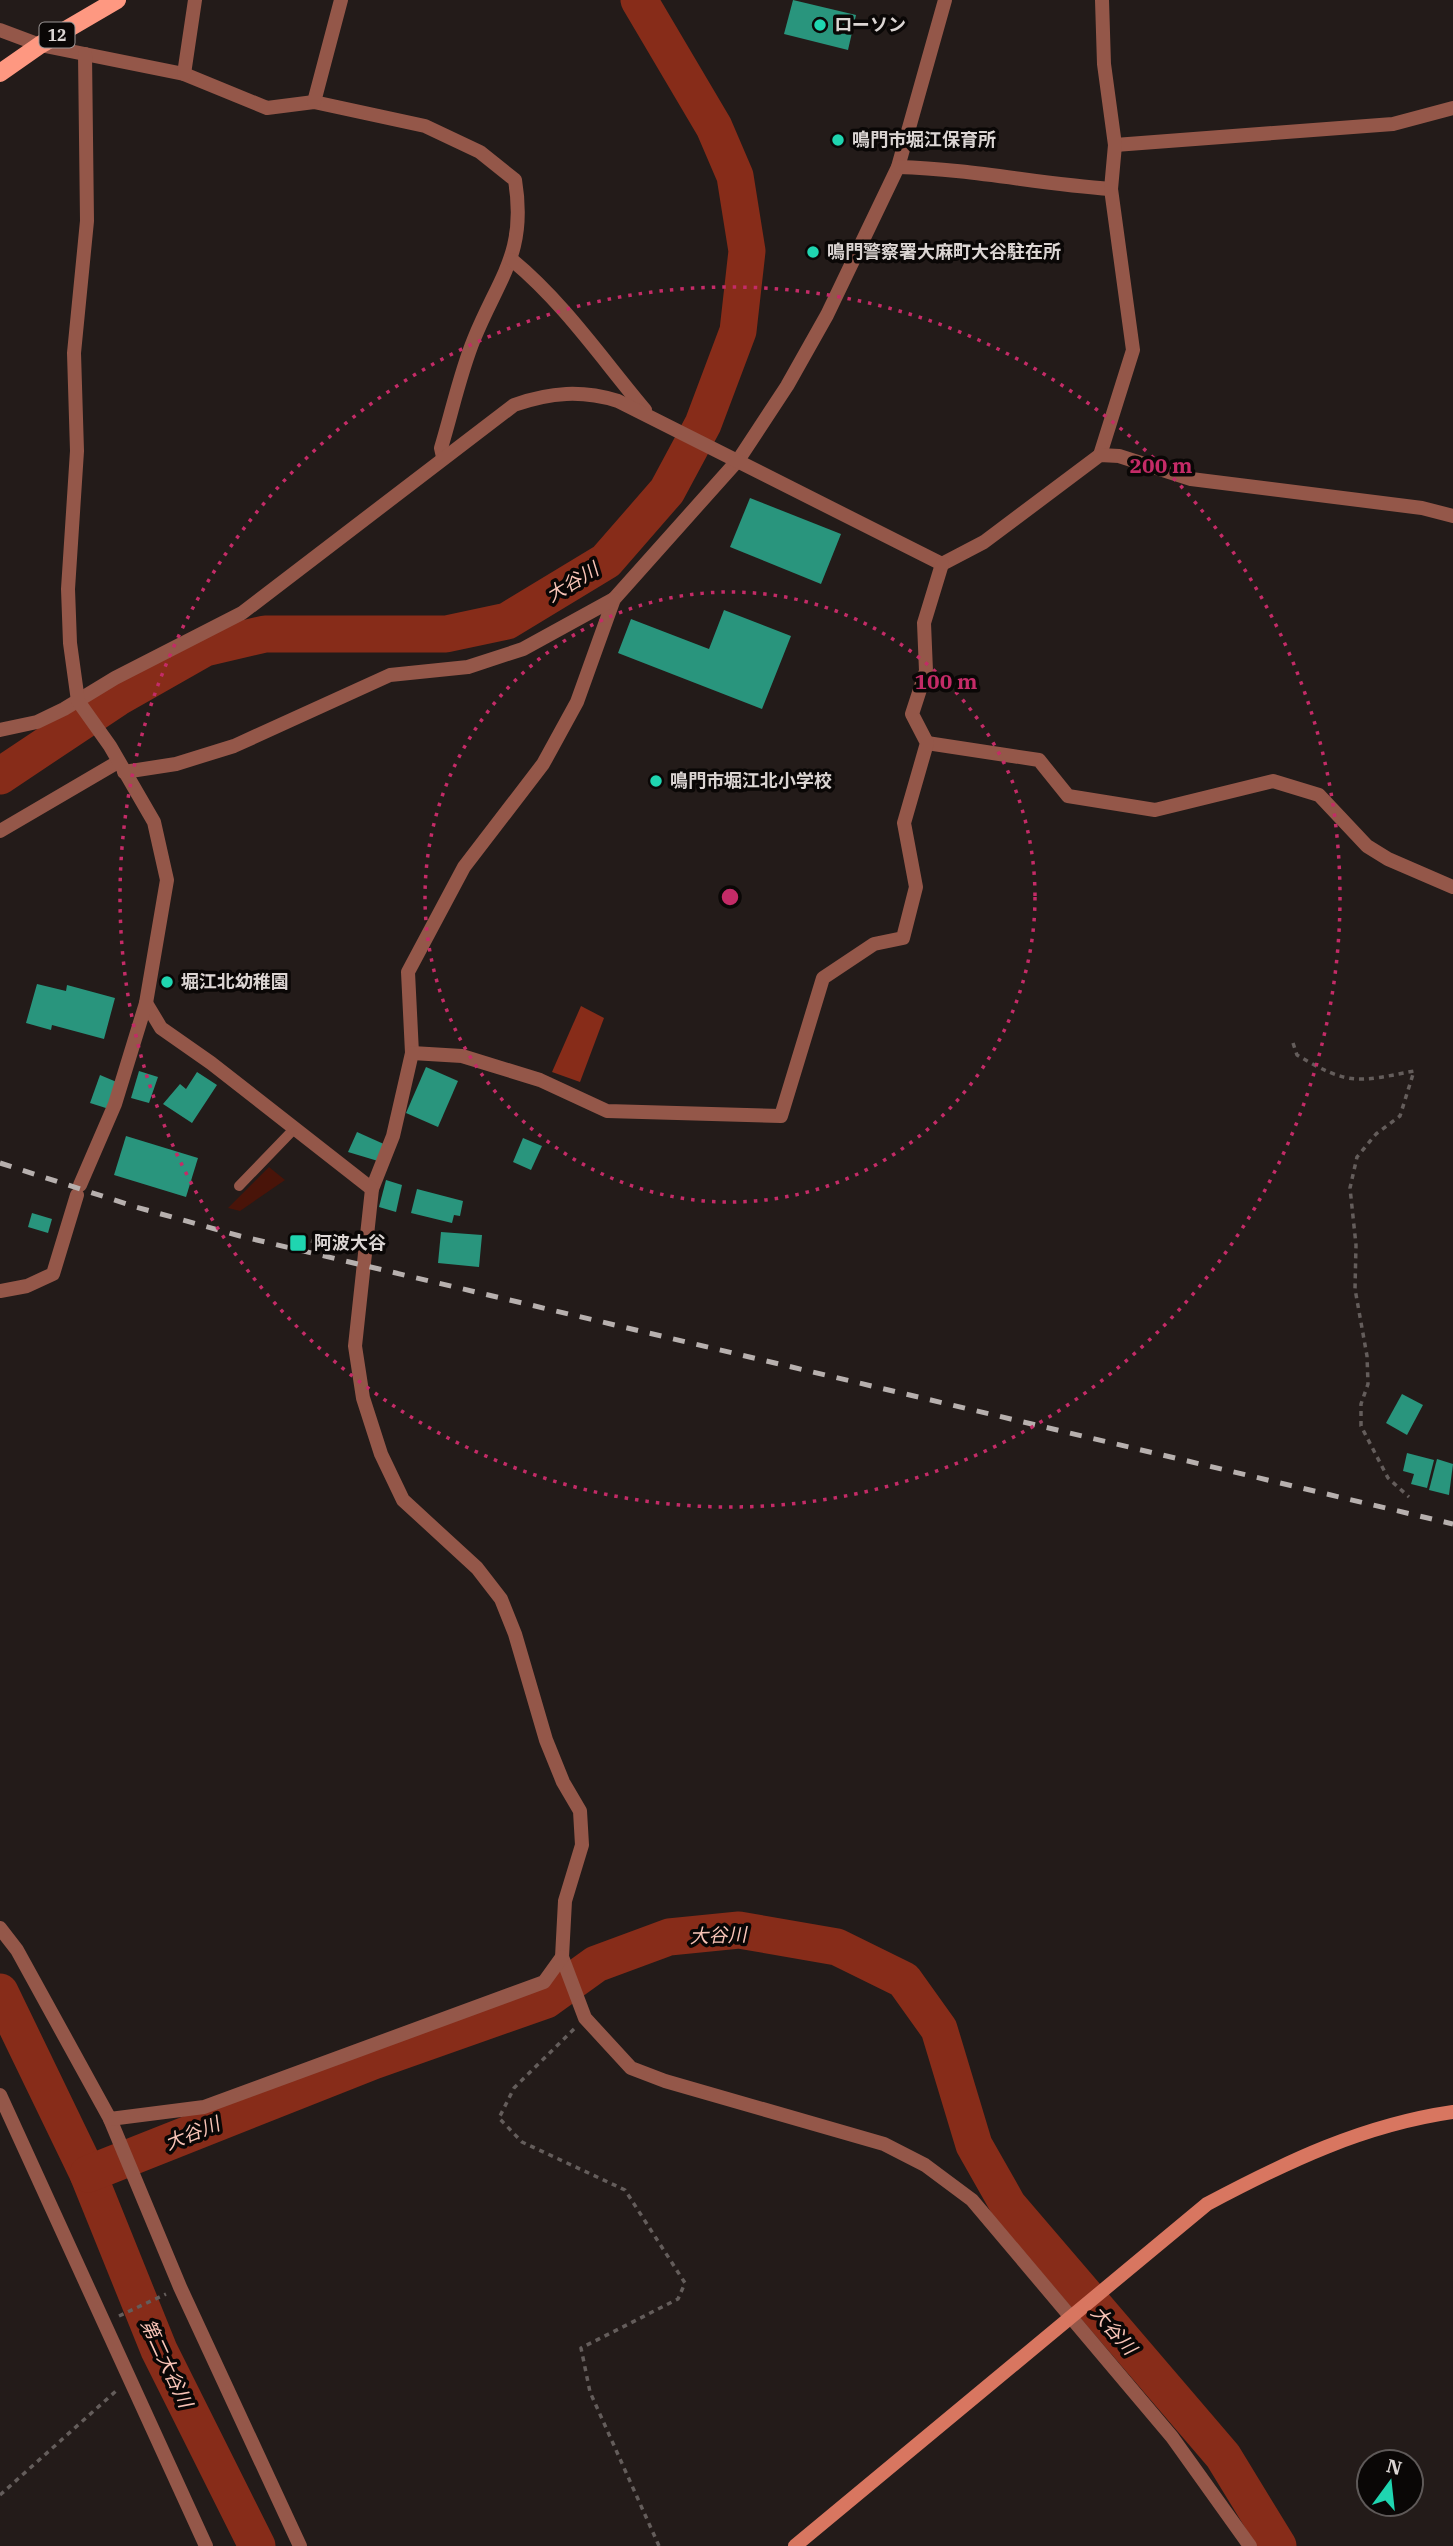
<svg xmlns="http://www.w3.org/2000/svg" width="1453" height="2546" font-family="'IBM Plex Serif','Noto Sans JP',serif">
	<style>
		.green { fill: #491409 }
		.water { fill: #872c19 }
		.lines { fill: none; stroke-linecap: round; stroke-linejoin: round }
		.river { stroke: #872c19; stroke-width: 37 }
		.building { fill: #29957d }
		.path { stroke: #645d5b; stroke-width: 3.5; stroke-dasharray: 5 5; stroke-linecap: butt }
		.lane { stroke: #945749; stroke-width: 10 }
		.street { stroke: #945749; stroke-width: 14 }
		.secondary { stroke: #d87660; stroke-width: 14 }
		.primary { stroke: #fe9881; stroke-width: 18 }
		.rail { stroke: #b7b0ae; stroke-width: 5; stroke-dasharray: 12 12; stroke-linecap: butt }
		.ring { fill: none; stroke: #c42b67; stroke-width: 3.5; stroke-dasharray: 3.5 7 }
		.poi-dot { fill: #1fd5b0; stroke: #0a0706; stroke-width: 2.5 }
		.labels { text-anchor: middle; stroke-width: 7; stroke-linejoin: round; paint-order: stroke }
		.shield { fill: #0a0706; stroke: #9c9796; stroke-width: 2 }
		.shield-label { font-size: 16px; font-weight: bold; fill: #dbd5d3 }
		.poi-label { font-size: 18px; font-weight: bold; fill: #dbd5d3; stroke: #0a0706; text-anchor: start }
		.water-label { font-size: 19px; font-style: italic; fill: #f9c4b7; stroke: #0a0706 }
		.centre { fill: #c42b67; stroke: #0a0706; stroke-width: 3.5 }
		.ring-label { font-size: 21px; text-anchor: middle; font-weight: bold; fill: #c42b67; stroke: #0a0706; stroke-width: 7; stroke-linejoin: round; paint-order: stroke }
	</style>
	<rect width="100%" height="100%" fill="#231b19"/>
	<path class="green" d="M269 1167 285 1180 240 1211 228 1208Z"/>
	<path class="water" d="M581 1006 604 1018 580 1082 552 1072Z"/>
	<g class="lines">
		<g class="river">
			<path d="M0 776 117 698 205 648 265 634H446L507 621 606 561 667 491 703 424 738 331 747 251 735 176 714 127 639 0"/>
			<path d="M0 1992 88 2174 159 2350 257 2546"/>
			<path d="M88 2174 373 2061 546 2000 596 1964 669 1937 739 1930 837 1947 904 1980 939 2029 974 2145 1008 2205 1223 2456 1278 2546"/>
		</g>
	</g>
	<g class="building">
		<path d="M793 0 856 15 848 50 784 34Z"/>
		<path d="M750 498 841 534 821 584 730 547Z"/>
		<path d="M724 610 791 636 762 709 618 653 631 619 709 649Z"/>
		<path d="M37 984 66 991 67 985 115 998 104 1039 52 1025 51 1030 26 1023Z"/>
		<path d="M426 1067 458 1081 438 1127 406 1113Z"/>
		<path d="M139 1071 158 1077 149 1103 131 1098Z"/>
		<path d="M197 1072 217 1085 192 1123 163 1104 180 1084 186 1089Z"/>
		<path d="M100 1075 119 1083 109 1109 90 1103Z"/>
		<path d="M357 1132 386 1145 378 1161 348 1152Z"/>
		<path d="M126 1136 198 1158 186 1197 114 1175Z"/>
		<path d="M523 1138 542 1146 531 1170 513 1162Z"/>
		<path d="M386 1180 402 1185 396 1212 379 1207Z"/>
		<path d="M417 1189 463 1201 460 1216 454 1215 452 1223 411 1213Z"/>
		<path d="M32 1213 52 1219 48 1233 28 1227Z"/>
		<path d="M441 1232 482 1235 479 1267 438 1263Z"/>
		<path d="M1402 1394 1423 1405 1407 1435 1386 1423Z"/>
		<path d="M1407 1453 1434 1460 1427 1488 1411 1484 1414 1474 1403 1471Z"/>
		<path d="M1437 1459 1453 1464 1449 1495 1429 1490Z"/>
	</g>
	<g class="lines">
		<g class="path">
			<path d="M1293 1043 1297 1055C1349 1086 1357 1082 1414 1071L1400 1116 1376 1134 1357 1157 1350 1188 1356 1245 1355 1289 1367 1356 1368 1384 1361 1404V1426L1388 1478 1409 1497"/>
			<path d="M312 1243 313 1240 348 1248"/>
			<path d="M574 2029 514 2088 499 2118 522 2142 625 2190 685 2283 678 2299 581 2348 590 2392 659 2546"/>
			<path d="M119 2316 166 2294"/>
			<path d="M0 2495 116 2391"/>
		</g>
		<path class="lane" d="M239 1186 295 1128"/>
		<g class="street">
			<path d="M945 0 898 167 827 315 787 386 739 459 614 599 577 702 543 764 464 867 408 972 412 1053 393 1136 372 1189 355 1346 363 1398 381 1454 403 1500 477 1568 501 1599 515 1634 546 1740 563 1782 580 1811 582 1845 565 1901 562 1957 585 2018 631 2068 665 2081 884 2144 925 2165 972 2200 1172 2437 1250 2546"/>
			<path d="M0 30 40 45 184 74 267 108 314 102 425 126 480 152 515 180C527 253 499 277 474 339 460 373 452 412 441 448L443 457"/>
			<path d="M184 74 195 0"/>
			<path d="M314 102 341 0"/>
			<path d="M1115 145 1393 124 1453 108"/>
			<path d="M898 167C972 169 1039 184 1111 189"/>
			<path d="M512 260C564 303 602 359 645 410"/>
			<path d="M1100 455 1133 350 1111 189 1115 145 1104 64 1102 0"/>
			<path d="M0 730 37 722 64 709 115 678 242 613 514 405C551 392 582 390 618 401L942 564 984 542 1100 455 1119 456 1191 479 1422 508 1453 516"/>
			<path d="M927 743 1039 760 1068 796 1155 810 1273 781 1319 795 1367 846 1388 859 1453 887"/>
			<path d="M124 772 176 764 234 746 390 675 468 667 523 649 614 599"/>
			<path d="M0 831 118 762"/>
			<path d="M146 1003 161 1028 211 1063 372 1189"/>
			<path d="M412 1053 462 1056 540 1080 607 1111 781 1116 823 978 874 944 903 938 916 887 904 823 927 743 912 714 926 671 924 623 942 564"/>
			<path d="M80 1185 115 1104 146 1003 167 880 154 822 110 746 78 701 70 643 68 589 77 451 74 353 87 221 85 54"/>
			<path d="M0 1291 27 1286 53 1274 77 1195"/>
			<path d="M0 1928 17 1950 110 2119 180 2287 300 2546"/>
			<path d="M0 2095 206 2546"/>
			<path d="M110 2119 204 2107 544 1982 562 1957"/>
		</g>
		<path class="secondary" d="M795 2546 1207 2204C1286 2162 1363 2125 1453 2112"/>
		<path class="primary" d="M0 73 40 45 117 0"/>
		<path class="rail" d="M0 1163 136 1207 240 1236 1453 1524"/>
	</g>
	<g class="ring">
		<circle cx="730" cy="897" r="305"/>
		<circle cx="730" cy="897" r="610"/>
	</g>
	<g class="poi-dot">
		<circle cx="820" cy="25" r="7"/>
		<circle cx="838" cy="140" r="7"/>
		<circle cx="813" cy="252" r="7"/>
		<circle cx="656" cy="781" r="7"/>
		<circle cx="167" cy="982" r="7"/>
		<rect x="289" y="1234" width="18" height="18" rx="3.5"/>
	</g>
	<g class="labels">
		<rect class="shield" x="39.5" y="22.5" width="35" height="25" rx="5"/>
		<g class="shield-label">
			<text x="57" y="41">12</text>
		</g>
		<g class="poi-label">
			<text x="834" y="31">ローソン</text>
			<text x="852" y="146">鳴門市堀江保育所</text>
			<text x="827" y="258">鳴門警察署大麻町大谷駐在所</text>
			<text x="670" y="787">鳴門市堀江北小学校</text>
			<text x="181" y="988">堀江北幼稚園</text>
			<text x="314" y="1249">阿波大谷</text>
		</g>
		<g class="water-label">
			<text transform="translate(572 582) rotate(-31)" y="7">大谷川</text>
			<text transform="translate(718 1935) rotate(-2)" y="7">大谷川</text>
			<text transform="translate(192 2133) rotate(-22)" y="7">大谷川</text>
			<text transform="translate(1114 2330) rotate(49)" y="7">大谷川</text>
			<text transform="translate(167 2363) rotate(65)" y="7">第二大谷川</text>
		</g>
	</g>
	<circle cx="730" cy="897" r="10" class="centre"/>
	<g class="ring-label">
		<text x="1161" y="473">200 m</text>
		<text x="946" y="689">100 m</text>
	</g>
	<g transform="translate(1390 2483) rotate(15)"><circle r="33" fill="#0a0706" stroke="#5e5958" stroke-width="2"/>
	<path d="M0-5L12 26L0 18L-12 26Z" fill="#1fd5b0"/>
	<text y="-10" font-size="19" font-weight="bold" text-anchor="middle" fill="#dbd5d3">N</text>
	</g>
</svg>
